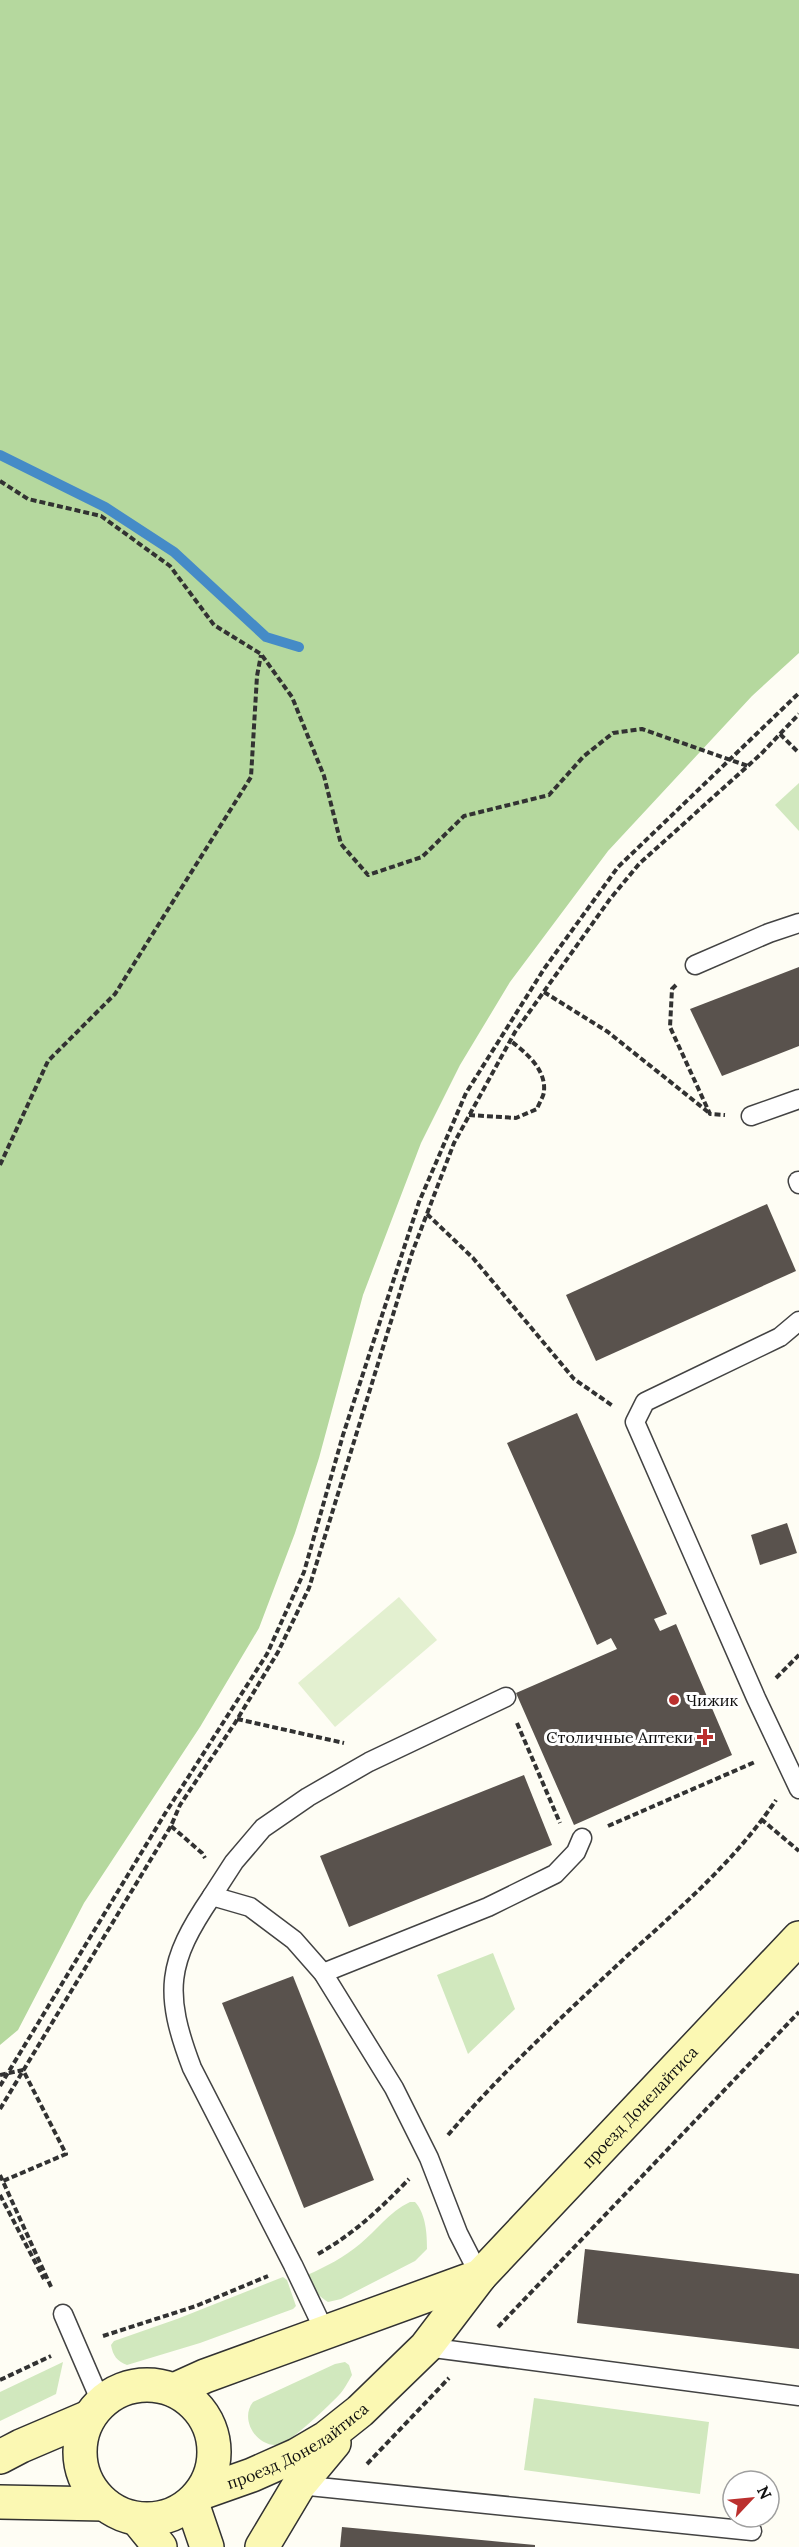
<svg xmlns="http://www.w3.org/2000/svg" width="799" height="2547" font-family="Lora,serif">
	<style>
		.green { fill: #d1e8be }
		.forest { fill: #b5d89e }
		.pitch { fill: #e3f0d0 }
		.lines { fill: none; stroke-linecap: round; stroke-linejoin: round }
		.stream { stroke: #458bc7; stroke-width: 10 }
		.building { fill: #59524d }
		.lane-casing { stroke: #434343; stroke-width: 21 }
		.secondary-casing { stroke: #323232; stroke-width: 36 }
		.path { stroke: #323232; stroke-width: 4; stroke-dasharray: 6 3; stroke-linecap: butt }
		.lane { stroke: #fff; stroke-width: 18 }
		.secondary { stroke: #fbf8b3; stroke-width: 33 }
		.poi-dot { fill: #bb302e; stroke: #fff; stroke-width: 2 }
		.labels { text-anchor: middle; stroke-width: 6; stroke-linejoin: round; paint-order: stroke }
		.poi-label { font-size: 16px; fill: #101010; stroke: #fff; text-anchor: start }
		.street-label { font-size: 16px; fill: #101010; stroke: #fff }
	</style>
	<rect width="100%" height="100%" fill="#fefdf4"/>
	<g class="green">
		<path d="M799 783V831L775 805Z"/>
		<path d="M493 1953 515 2009 468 2054 437 1975Z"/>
		<path d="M410 2202H415C426 2214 427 2234 427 2249L415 2261 341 2299 328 2302C319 2296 308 2287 307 2275 326 2267 344 2257 360 2244 377 2230 389 2212 410 2202Z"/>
		<path d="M283 2277 287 2280 296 2306 293 2309 200 2343 127 2365C117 2361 113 2356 111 2345L114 2341 177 2319Z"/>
		<path d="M63 2362 56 2394 0 2421V2392Z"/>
		<path d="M345 2362 349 2365 352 2375C348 2382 344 2390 339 2395 331 2404 291 2441 282 2444 260 2451 238 2421 253 2402L335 2364Z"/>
		<path d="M534 2398 709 2422 700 2494 524 2470Z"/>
	</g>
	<path class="forest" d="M0 0H799V653L752 696 608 851 510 982 460 1065 421 1143 363 1295 319 1458 295 1533 259 1628 200 1727 84 1903 18 2030 0 2045Z"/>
	<path class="pitch" d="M399 1597 437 1640 335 1727 298 1683Z"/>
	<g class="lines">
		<path class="stream" d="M0 455 105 507 174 552 266 637 299 647"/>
	</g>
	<g class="building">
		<path d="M799 967V1046L722 1076 690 1009Z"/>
		<path d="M767 1204 796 1271 596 1361 566 1295Z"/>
		<path d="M577 1413 667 1614 654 1619 660 1631 676 1624 732 1755 574 1825 516 1693 617 1649 611 1638 597 1645 507 1443Z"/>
		<path d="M787 1523 797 1553 760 1565 751 1535Z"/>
		<path d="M524 1775 552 1845 349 1927 320 1856Z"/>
		<path d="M293 1976 374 2180 304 2208 222 2003Z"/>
		<path d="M585 2249 799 2274V2349L577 2323Z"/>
		<path d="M342 2527 535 2545V2547H340Z"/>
	</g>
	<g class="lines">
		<defs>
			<g id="lane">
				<path d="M695 965 769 933 799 923"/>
				<path d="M751 1116 799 1099"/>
				<path d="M798 1181 799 1184"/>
				<path d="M799 1321 780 1337 645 1402 635 1422 756 1698 799 1789"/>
				<path d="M212 1896 234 1862 263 1828 308 1797 369 1762 506 1697"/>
				<path d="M323 1973 488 1907 555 1874 576 1852 582 1838"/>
				<path d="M63 2314 101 2402"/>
				<path d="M325 2332 293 2265 192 2068C163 1992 167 1962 212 1896L250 1907 294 1940 323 1973 394 2088 429 2158 458 2233 480 2276"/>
				<path d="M426 2347 799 2396"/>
				<path d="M299 2485 752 2531"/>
			</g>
			<g id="secondary">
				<circle cx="147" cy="2452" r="67"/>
				<path d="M174 2390 205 2376 480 2276"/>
				<path d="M0 2457 21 2446 89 2417"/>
				<path id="s1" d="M201 2493 252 2475 297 2455 326 2438 360 2411 426 2347 480 2276 799 1938"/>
				<path d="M0 2502 104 2504"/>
				<path d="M192 2503 207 2547"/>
				<path d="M138 2520 160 2547"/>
				<path d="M262 2547 299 2485 334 2443"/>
			</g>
		</defs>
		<use href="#lane" class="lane-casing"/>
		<use href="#secondary" class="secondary-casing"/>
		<g class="path">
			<path d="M0 481 28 499 101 516 170 566 214 625 261 654 292 697 324 776 341 844 368 875 422 857 464 816 549 795 584 756 613 733 642 729 748 766"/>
			<path d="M780 734 799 753"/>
			<path d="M676 985 672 989 670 1027 710 1114 725 1115"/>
			<path d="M544 992 608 1032 708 1112"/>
			<path d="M469 1115 516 1118 537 1109C539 1103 544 1096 544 1091 546 1069 526 1053 511 1041"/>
			<path d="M0 1165 48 1061 115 994 251 777 257 676 261 655"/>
			<path d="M427 1214 473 1258 574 1379 613 1406"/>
			<path d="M776 1678 799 1655"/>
			<path d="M237 1719 344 1743"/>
			<path d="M517 1723 560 1823"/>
			<path d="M761 1819 799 1851"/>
			<path d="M171 1826 202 1853 205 1858"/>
			<path d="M608 1826 755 1762"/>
			<path d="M0 2075 23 2070 66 2154 3 2181"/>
			<path d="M0 2086 166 1812 267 1654 304 1572 343 1435 419 1202 466 1093 544 969 618 867 799 693"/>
			<path d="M0 2109 171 1826 180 1805 235 1723 278 1652 309 1588 412 1253 454 1143 515 1032 610 899 639 864 761 754 799 714"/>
			<path d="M448 2135C503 2071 566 2013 628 1955 681 1907 736 1860 776 1800"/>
			<path d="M0 2175 52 2289"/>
			<path d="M0 2195 44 2279"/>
			<path d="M318 2254C355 2233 380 2209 409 2179"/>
			<path d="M498 2327 799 2012"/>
			<path d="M103 2336 196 2306 268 2276"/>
			<path d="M0 2380 51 2356"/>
			<path d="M367 2464 449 2378"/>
		</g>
		<use href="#lane" class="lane"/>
		<use href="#secondary" class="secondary"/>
	</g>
	<g class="poi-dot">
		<circle cx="674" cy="1700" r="6"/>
		<path d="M702 1728h6v6h6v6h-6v6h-6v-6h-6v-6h6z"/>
	</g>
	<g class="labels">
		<g class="poi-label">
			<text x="686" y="1706">Чижик</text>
			<text x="693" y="1743" text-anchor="end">Столичные Аптеки</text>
		</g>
		<g class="street-label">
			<text dy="6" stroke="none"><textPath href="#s1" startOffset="594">проезд Донелайтиса</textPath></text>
			<text dy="6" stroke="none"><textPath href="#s1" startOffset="108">проезд Донелайтиса</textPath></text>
		</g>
	</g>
	<g transform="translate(751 2499) rotate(64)"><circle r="28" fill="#ffffff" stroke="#9f9f9f" stroke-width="1.5"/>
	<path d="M0-4.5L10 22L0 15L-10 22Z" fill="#bb302e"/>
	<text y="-9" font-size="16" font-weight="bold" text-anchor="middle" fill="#101010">N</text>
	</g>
</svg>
